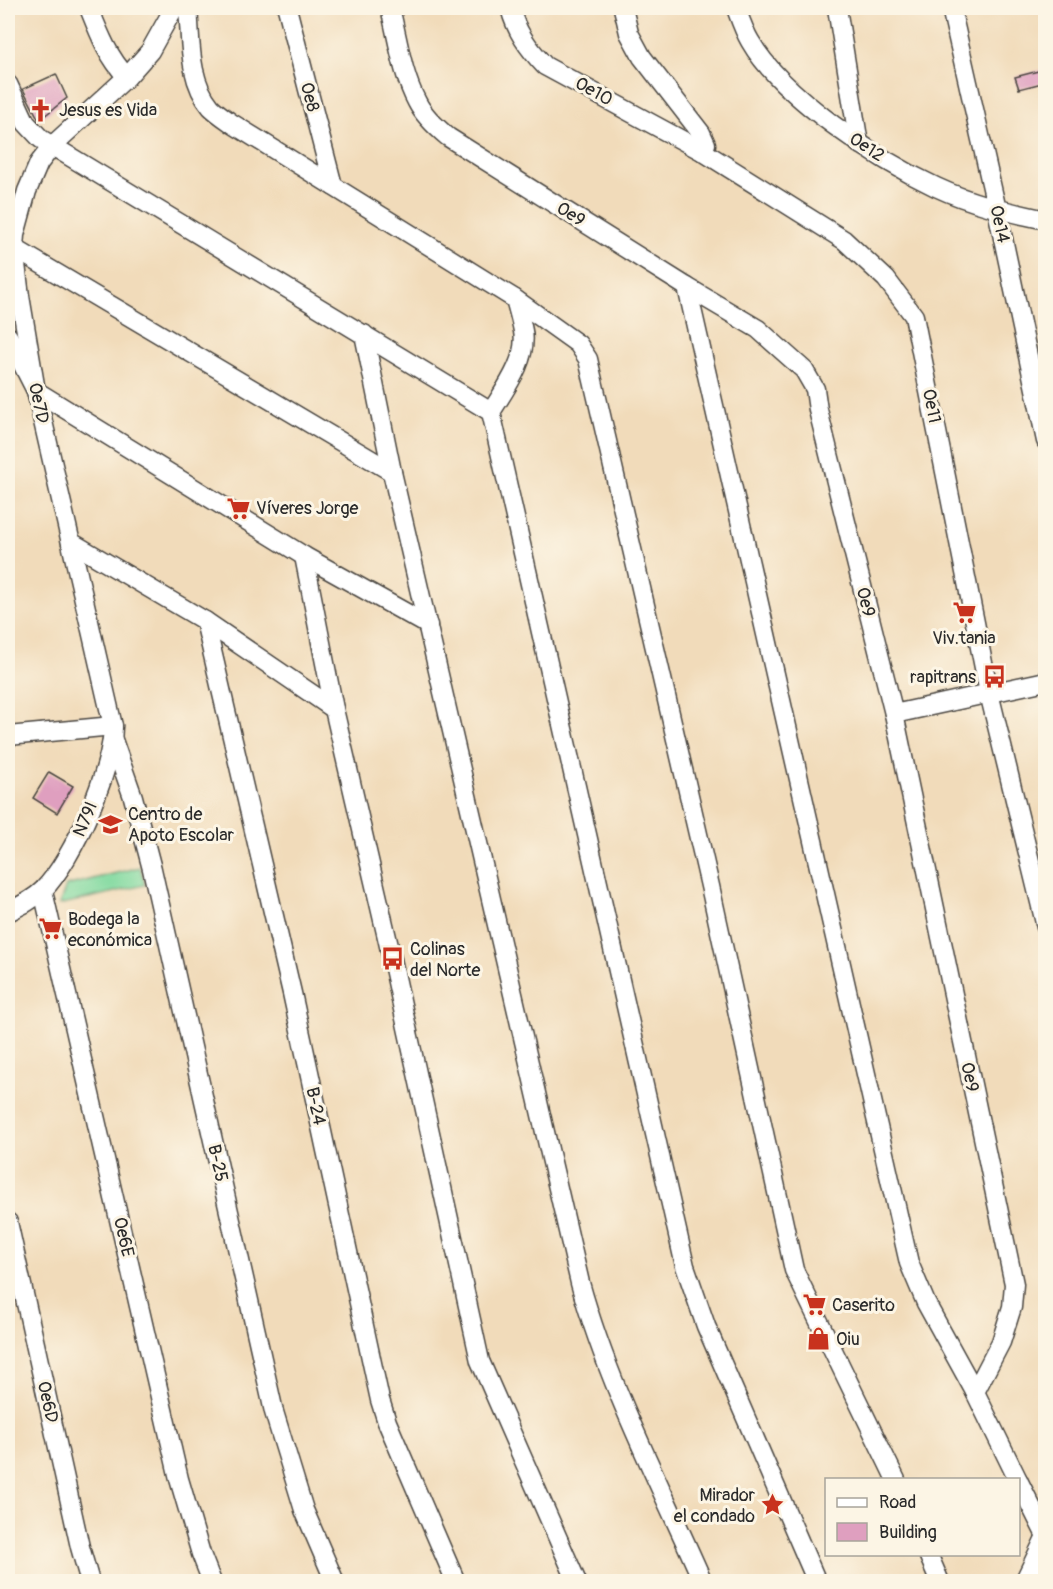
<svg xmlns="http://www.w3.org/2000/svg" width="1053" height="1589" font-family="Pangolin,sans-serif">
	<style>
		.green { fill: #7fd99f; stroke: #558265; stroke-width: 1.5 }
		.building { fill: #df9fbf }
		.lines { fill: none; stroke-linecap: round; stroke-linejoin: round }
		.minor-casing { stroke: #494540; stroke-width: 21 }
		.minor { stroke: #fff; stroke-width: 18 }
		.labels { text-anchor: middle; stroke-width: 6; stroke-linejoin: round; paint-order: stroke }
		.street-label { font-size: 18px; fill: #2b2b2b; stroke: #fcf5e5 }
		.poi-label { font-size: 18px; fill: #2b2b2b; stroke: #fcf5e5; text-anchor: start }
	</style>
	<rect width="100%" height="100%" fill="#fcf5e5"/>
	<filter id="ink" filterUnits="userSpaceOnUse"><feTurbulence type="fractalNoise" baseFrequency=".0167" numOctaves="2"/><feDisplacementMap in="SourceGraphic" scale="12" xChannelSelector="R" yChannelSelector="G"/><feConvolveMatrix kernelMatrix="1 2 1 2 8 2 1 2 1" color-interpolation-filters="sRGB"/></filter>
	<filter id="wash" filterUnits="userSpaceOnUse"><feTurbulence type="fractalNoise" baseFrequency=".008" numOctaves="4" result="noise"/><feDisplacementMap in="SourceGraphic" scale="24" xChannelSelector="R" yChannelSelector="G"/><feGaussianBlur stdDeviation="1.35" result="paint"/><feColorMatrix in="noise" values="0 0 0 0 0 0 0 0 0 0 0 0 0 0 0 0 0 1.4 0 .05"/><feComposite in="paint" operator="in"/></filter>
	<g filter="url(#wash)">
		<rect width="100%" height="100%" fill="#f1dbba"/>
		<path class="green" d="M140 867 145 885 59 905 66 886Z"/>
		<g id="blocks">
			<g class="building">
				<path d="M1046 69V82L1019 89 1015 77Z"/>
				<path d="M56 74 67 98 39 120 23 89Z"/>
				<path d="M49 772 73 786 57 813 33 798Z"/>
			</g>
		</g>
	</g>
	<g filter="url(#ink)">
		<use href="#blocks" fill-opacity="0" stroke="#494540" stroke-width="1.5"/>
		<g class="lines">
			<defs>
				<g id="minor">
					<path d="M89 8C99 33 108 57 127 77"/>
					<path d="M188 8C191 40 188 80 211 107 217 113 226 119 233 124L515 299 578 344 588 359 710 886 794 1270 896 1480"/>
					<path d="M287 8 333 186"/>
					<path d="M390 8C398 39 402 74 417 102 424 116 436 127 448 137L687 287 758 329 804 370 815 389 818 410 894 714 1014 1284 1012 1307 1001 1342 975 1392"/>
					<path d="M510 8C516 31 528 48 545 66L702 151 844 240 886 279 914 316 989 693 1046 927"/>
					<path d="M623 8 629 33 642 57 701 133 706 144 702 151"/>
					<path d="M736 8C740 19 744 31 750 41 782 97 878 160 936 187 970 203 1008 212 1046 220"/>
					<path d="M837 8 859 144"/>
					<path d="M951 8 997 210 1046 441"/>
					<path d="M8 84 26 123 41 139 491 412"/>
					<path d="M14 248 392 472"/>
					<path d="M687 287 909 1263 926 1303 975 1392 1018 1480"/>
					<path d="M515 299C518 310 521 320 523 331 528 359 505 389 491 412L685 1266 706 1326 817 1582"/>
					<path d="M364 334 392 472 580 1283C609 1387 660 1484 703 1582"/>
					<path d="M8 336 36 391 304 556 428 625"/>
					<path d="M71 542 205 621 334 709"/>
					<path d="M304 556 334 709 392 959 480 1361 577 1582"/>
					<path d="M205 621 292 993 380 1400 387 1422 456 1582"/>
					<path d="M894 714 1046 681"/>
					<path d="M8 736 113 726"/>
					<path d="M113 740 133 797 152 869 274 1412 304 1510 335 1582"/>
					<path d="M43 891 179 1479 201 1554 212 1582"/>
					<path d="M8 912C20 906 33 900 43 890 73 860 113 768 113 726L36 391 20 296 14 248 15 235 27 191 39 163 53 145 127 77 150 51 174 8"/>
					<path d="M8 1222 80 1547 90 1582"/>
					<path d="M1018 1480 1046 1536"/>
					<path d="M928 1554 940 1582"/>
					<path d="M1024 1582 1046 1536"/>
				</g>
			</defs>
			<use href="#minor" class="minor-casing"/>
			<use href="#minor" class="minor"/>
		</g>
	</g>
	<defs>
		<symbol id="church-bare" viewBox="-9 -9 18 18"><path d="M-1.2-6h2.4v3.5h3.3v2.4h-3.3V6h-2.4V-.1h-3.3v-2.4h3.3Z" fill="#c8321e" stroke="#fcf5e5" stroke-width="2.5" paint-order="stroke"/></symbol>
		<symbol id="supermarket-bare" viewBox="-9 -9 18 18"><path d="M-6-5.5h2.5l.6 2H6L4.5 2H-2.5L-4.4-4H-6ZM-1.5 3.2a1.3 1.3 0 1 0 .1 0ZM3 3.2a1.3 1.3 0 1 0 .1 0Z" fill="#c8321e" stroke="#fcf5e5" stroke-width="2.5" paint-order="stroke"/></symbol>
		<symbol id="bus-bare" viewBox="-9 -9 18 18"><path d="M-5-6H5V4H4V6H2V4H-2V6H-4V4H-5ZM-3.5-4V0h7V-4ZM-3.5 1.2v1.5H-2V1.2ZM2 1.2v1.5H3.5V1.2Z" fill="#c8321e" stroke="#fcf5e5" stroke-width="2.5" paint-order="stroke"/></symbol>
		<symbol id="school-bare" viewBox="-9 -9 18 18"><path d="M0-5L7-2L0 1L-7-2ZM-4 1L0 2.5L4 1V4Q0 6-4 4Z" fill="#c8321e" stroke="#fcf5e5" stroke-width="2.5" paint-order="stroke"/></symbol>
		<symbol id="shop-bare" viewBox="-9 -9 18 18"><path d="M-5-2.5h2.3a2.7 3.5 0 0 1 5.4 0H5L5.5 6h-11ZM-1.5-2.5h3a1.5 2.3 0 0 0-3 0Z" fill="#c8321e" stroke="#fcf5e5" stroke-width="2.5" paint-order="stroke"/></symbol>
		<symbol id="sight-bare" viewBox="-9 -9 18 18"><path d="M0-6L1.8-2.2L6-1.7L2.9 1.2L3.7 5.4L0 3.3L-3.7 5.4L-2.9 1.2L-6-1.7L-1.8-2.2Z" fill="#c8321e" stroke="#fcf5e5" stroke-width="2.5" paint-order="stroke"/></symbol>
	</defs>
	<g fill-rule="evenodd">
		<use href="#church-bare" x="24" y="94" width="33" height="33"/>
		<use href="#supermarket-bare" x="222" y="492" width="33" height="33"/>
		<use href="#supermarket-bare" x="948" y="596" width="33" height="33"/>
		<use href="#bus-bare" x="978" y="660" width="33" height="33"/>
		<use href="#school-bare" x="94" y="808" width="33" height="33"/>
		<use href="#supermarket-bare" x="34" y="912" width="33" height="33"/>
		<use href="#bus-bare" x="376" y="942" width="33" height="33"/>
		<use href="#supermarket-bare" x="798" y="1288" width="33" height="33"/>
		<use href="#shop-bare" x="802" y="1322" width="33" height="33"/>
		<use href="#sight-bare" x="756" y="1488" width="33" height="33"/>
	</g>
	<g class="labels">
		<g class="street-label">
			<text transform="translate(594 91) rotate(29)" y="6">Oe10</text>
			<text transform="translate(310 97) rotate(75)" y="6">Oe8</text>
			<text transform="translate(867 147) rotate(33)" y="6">Oe12</text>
			<text transform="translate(571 214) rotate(32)" y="6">Oe9</text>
			<text transform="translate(1000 224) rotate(78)" y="6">Oe14</text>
			<text transform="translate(39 403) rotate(78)" y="6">Oe7D</text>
			<text transform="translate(932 406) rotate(79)" y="6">Oe11</text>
			<text transform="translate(866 602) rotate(76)" y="6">Oe9</text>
			<text transform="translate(85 819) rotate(-67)" y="6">N79I</text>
			<text transform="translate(970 1077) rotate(78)" y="6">Oe9</text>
			<text transform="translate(316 1106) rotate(78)" y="6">B-24</text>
			<text transform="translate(218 1163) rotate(77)" y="6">B-25</text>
			<text transform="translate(124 1237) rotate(77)" y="6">Oe6E</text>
			<text transform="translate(48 1402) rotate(77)" y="6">Oe6D</text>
		</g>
		<g class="poi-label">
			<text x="59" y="116">Jesus es Vida</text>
			<text x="256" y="514">Víveres Jorge</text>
			<text x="964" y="644" text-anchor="middle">Viv.tania</text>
			<text x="976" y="683" text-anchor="end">rapitrans</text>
			<text x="128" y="820">Centro de<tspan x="128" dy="21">Apoto Escolar</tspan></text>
			<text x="68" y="925">Bodega la<tspan x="68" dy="21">económica</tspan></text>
			<text x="410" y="955">Colinas<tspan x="410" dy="21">del Norte</tspan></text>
			<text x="832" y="1311">Caserito</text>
			<text x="836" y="1345">Oiu</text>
			<text x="755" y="1501" text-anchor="end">Mirador<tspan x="755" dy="21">el condado</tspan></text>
		</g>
	</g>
	<rect width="1053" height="1589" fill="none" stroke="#fcf5e5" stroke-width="30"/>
	<rect x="825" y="1478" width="195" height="78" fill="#fcf5e5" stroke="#a8a49b" stroke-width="1.5"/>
	<rect x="837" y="1498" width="30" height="9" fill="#ffffff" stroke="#a8a49b" stroke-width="1.5"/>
	<text x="879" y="1508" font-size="18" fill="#2b2b2b">Road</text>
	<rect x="837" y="1523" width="30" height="18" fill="#df9fbf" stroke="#a8a49b" stroke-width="1.5"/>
	<text x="879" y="1538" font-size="18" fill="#2b2b2b">Building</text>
</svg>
